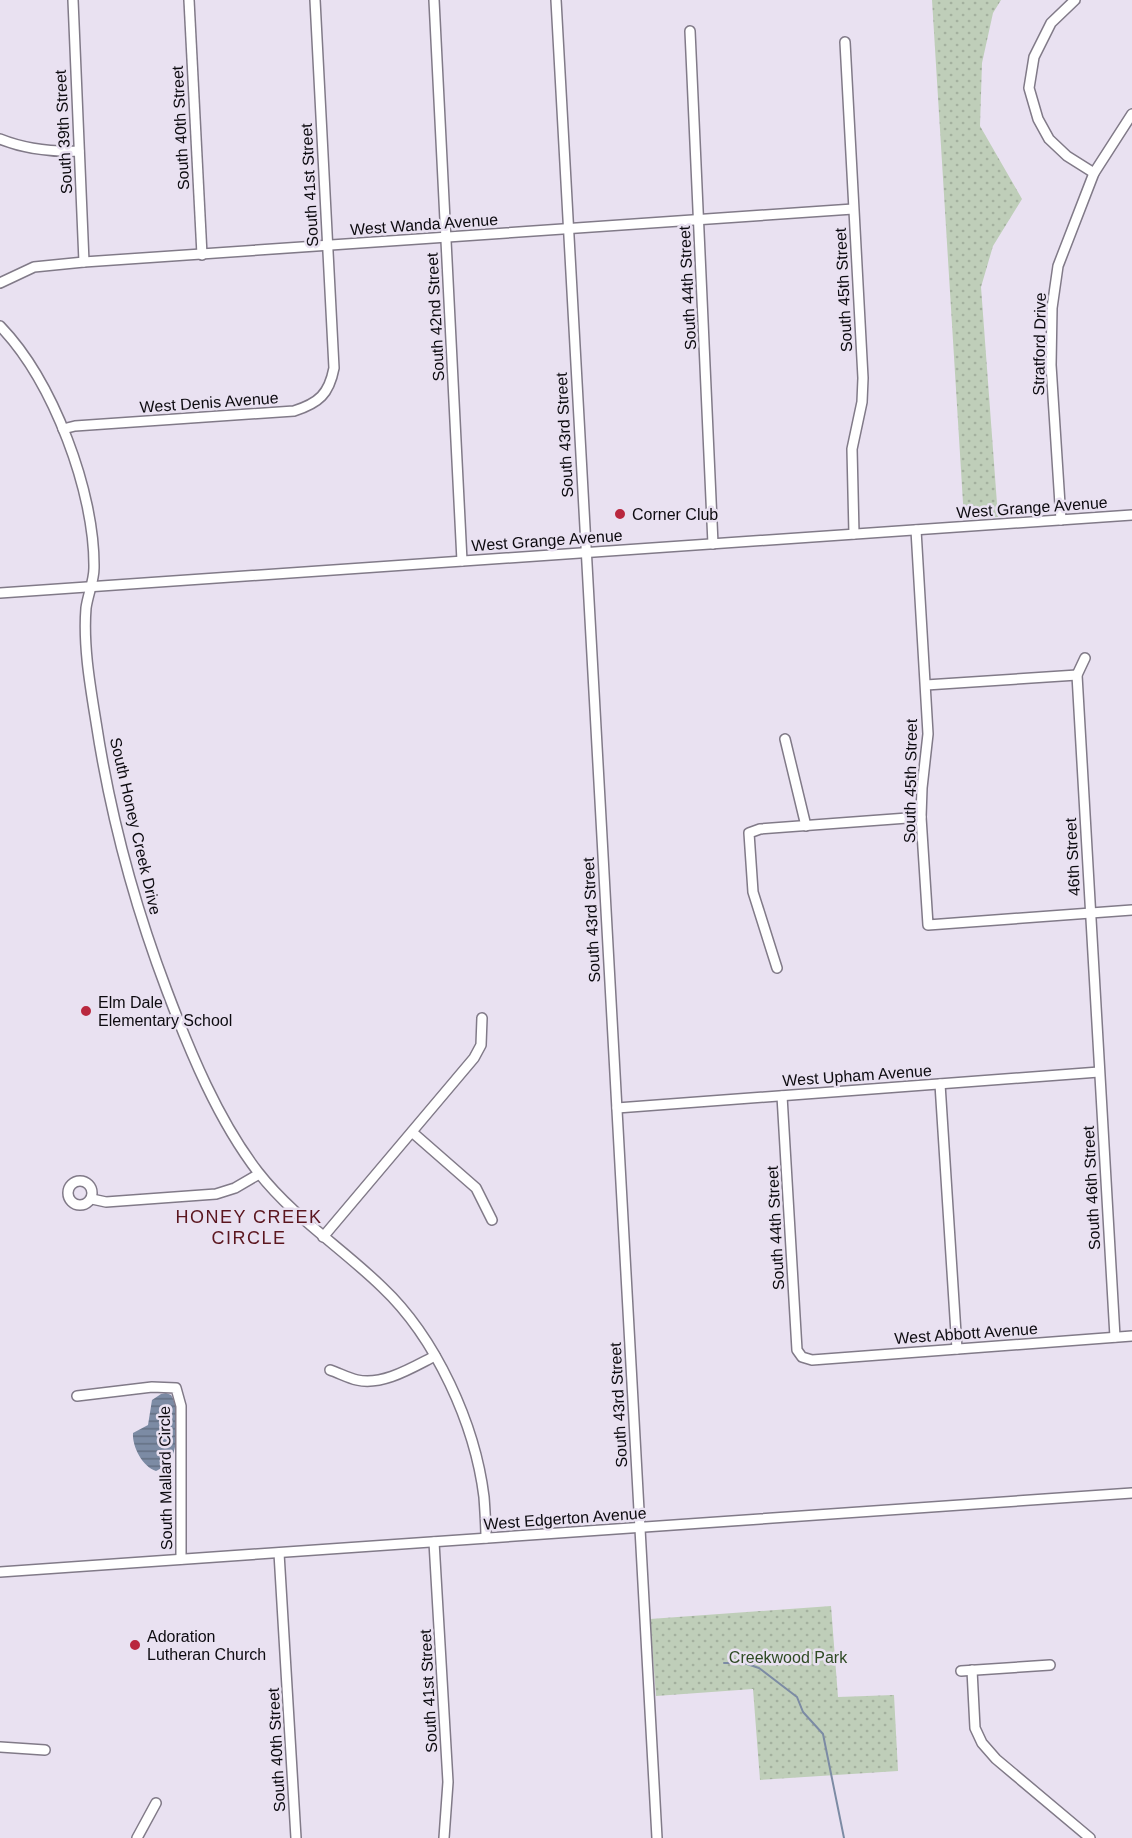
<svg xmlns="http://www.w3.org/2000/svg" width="1132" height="1838" font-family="Arial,sans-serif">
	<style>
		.park { fill: url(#park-dots) }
		.water { fill: url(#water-rules) }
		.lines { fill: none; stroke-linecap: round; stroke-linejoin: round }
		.stream { stroke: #7c8ba4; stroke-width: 2 }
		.minor-casing { stroke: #817a88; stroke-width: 12 }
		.minor { stroke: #fff; stroke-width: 9 }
		.poi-dot { fill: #b9273e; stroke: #e9e1f1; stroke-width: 2 }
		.labels { text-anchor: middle; stroke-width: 5; stroke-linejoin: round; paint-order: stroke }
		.street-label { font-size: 16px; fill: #0d0b10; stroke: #e9e1f1 }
		.poi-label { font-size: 16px; fill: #0d0b10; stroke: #e9e1f1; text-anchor: start }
		.park-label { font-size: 16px; fill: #2e4a23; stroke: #e9e1f1 }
		.neighbourhood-label { font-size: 18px; letter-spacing: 1.5px; fill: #5b161f; stroke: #e9e1f1 }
	</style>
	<defs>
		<pattern id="park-dots" width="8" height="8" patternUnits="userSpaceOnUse" patternTransform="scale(1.5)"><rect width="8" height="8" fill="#bfceb9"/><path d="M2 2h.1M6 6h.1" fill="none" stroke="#a3b09e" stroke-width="1.8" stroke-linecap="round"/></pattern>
		<pattern id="water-rules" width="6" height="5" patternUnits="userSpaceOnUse" patternTransform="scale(1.5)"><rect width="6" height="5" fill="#7c8ba4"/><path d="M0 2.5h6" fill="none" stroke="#647084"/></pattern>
	</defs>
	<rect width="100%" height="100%" fill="#e9e1f1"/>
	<g class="park">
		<path d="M932 0H1001L993 13 982 63 980 126 1022 199 993 246 981 287 998 517 964 519Z"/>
		<path d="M831 1606 838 1697 894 1695 898 1771 760 1780 753 1689 656 1696 650 1619Z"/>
	</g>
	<path class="water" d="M166 1393 171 1395C180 1408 179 1450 169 1462 166 1466 160 1469 156 1471 143 1467 132 1447 133 1433L148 1425 152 1400 161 1394Z"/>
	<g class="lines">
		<path class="stream" d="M724 1663H744L759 1668 797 1697 803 1712 823 1734 844 1838"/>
		<defs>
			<g id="minor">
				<path d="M73 0 84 262"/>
				<path d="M189 0 202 255"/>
				<path d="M434 0 462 561"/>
				<path d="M556 0 657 1838"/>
				<path d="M1075 0 1051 23 1034 57 1029 88 1038 119 1049 139 1067 156 1094 173"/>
				<path d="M690 31 713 544"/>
				<path d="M845 42 863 378 862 402 852 449 854 534"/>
				<path d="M0 139C25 149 53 152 79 151"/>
				<path d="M0 283 34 267 84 262 853 209"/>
				<path d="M0 326C53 381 95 492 94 568 94 581 88 594 86 608 83 645 90 685 96 722 110 814 134 904 167 991 190 1052 218 1120 258 1172 293 1217 342 1248 382 1287 436 1338 475 1424 484 1497 485 1511 486 1525 486 1538"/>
				<path d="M63 429 75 426 294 411C319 403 329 394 334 368L315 0"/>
				<path d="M1061 520 1051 365 1052 308 1058 266 1094 173 1132 114"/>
				<path d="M916 530 928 734 922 788 921 817 928 925 1132 910"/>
				<path d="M0 593 1132 515"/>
				<path d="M1085 658 1077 675 1115 1337"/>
				<path d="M926 685 1077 675"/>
				<path d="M785 739 806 826"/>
				<path d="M777 968 753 892 749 833 760 829 921 817"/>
				<path d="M940 1084 957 1349"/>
				<path d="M782 1096 797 1350 802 1357 812 1360 1132 1336"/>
				<path d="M617 1108 1099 1072"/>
				<path d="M412 1132 476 1188 492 1220"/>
				<circle cx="80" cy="1193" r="12"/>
				<path d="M92 1199 106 1202 216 1194 235 1188 259 1174"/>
				<path d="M323 1237 474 1058 481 1045 482 1018"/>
				<path d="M330 1370C339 1373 348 1378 357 1380 383 1386 413 1367 435 1356"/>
				<path d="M77 1396 152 1387 176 1388 181 1406V1559"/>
				<path d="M434 1542 448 1782 444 1838"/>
				<path d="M279 1553 296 1838"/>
				<path d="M0 1572 1132 1493"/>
				<path d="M972 1670 975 1728 982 1743 996 1759 1090 1838"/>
				<path d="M961 1671 1050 1665"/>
				<path d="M0 1747 45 1750"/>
				<path d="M137 1838 156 1803"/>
			</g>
		</defs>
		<use href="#minor" class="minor-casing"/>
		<use href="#minor" class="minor"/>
	</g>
	<g class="poi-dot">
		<circle cx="620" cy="514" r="6"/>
		<circle cx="86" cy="1011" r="6"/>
		<circle cx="135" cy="1645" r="6"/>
	</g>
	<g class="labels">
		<g class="street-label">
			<text transform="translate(180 128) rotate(-93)" y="6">South 40th Street</text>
			<text transform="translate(63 132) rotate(-93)" y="6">South 39th Street</text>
			<text transform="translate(309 185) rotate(-93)" y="6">South 41st Street</text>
			<text transform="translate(424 224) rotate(-4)" y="6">West Wanda Avenue</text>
			<text transform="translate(687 288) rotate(-93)" y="6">South 44th Street</text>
			<text transform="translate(843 290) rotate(-93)" y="6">South 45th Street</text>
			<text transform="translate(435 317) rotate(-93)" y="6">South 42nd Street</text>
			<text transform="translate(1039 344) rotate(-89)" y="6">Stratford Drive</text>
			<text transform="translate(209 402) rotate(-4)" y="6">West Denis Avenue</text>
			<text transform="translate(564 435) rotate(-93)" y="6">South 43rd Street</text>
			<text transform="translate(1032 507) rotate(-4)" y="6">West Grange Avenue</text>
			<text transform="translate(547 540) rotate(-4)" y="6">West Grange Avenue</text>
			<text transform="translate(910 781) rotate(-89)" y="6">South 45th Street</text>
			<text transform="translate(136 826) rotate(77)" y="6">South Honey Creek Drive</text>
			<text transform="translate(1072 857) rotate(-93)" y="6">46th Street</text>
			<text transform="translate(591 920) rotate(-93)" y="6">South 43rd Street</text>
			<text transform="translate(857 1075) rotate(-4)" y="6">West Upham Avenue</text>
			<text transform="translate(1091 1188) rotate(-93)" y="6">South 46th Street</text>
			<text transform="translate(775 1228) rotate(-93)" y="6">South 44th Street</text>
			<text transform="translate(966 1333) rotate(-4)" y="6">West Abbott Avenue</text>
			<text transform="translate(618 1405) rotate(-93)" y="6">South 43rd Street</text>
			<text transform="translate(165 1478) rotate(-91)" y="6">South Mallard Circle</text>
			<text transform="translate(565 1518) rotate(-4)" y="6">West Edgerton Avenue</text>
			<text transform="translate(428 1691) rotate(-93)" y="6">South 41st Street</text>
			<text transform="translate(276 1750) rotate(-93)" y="6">South 40th Street</text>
		</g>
		<g class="poi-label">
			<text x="632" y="520">Corner Club</text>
			<text x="98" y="1008">Elm Dale<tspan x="98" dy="18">Elementary School</tspan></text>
			<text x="147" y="1642">Adoration<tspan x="147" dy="18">Lutheran Church</tspan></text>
		</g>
		<g class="park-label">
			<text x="788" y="1663">Creekwood Park</text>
		</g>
		<g class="neighbourhood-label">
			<text x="249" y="1223">HONEY CREEK<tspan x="249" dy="21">CIRCLE</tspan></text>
		</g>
	</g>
</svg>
